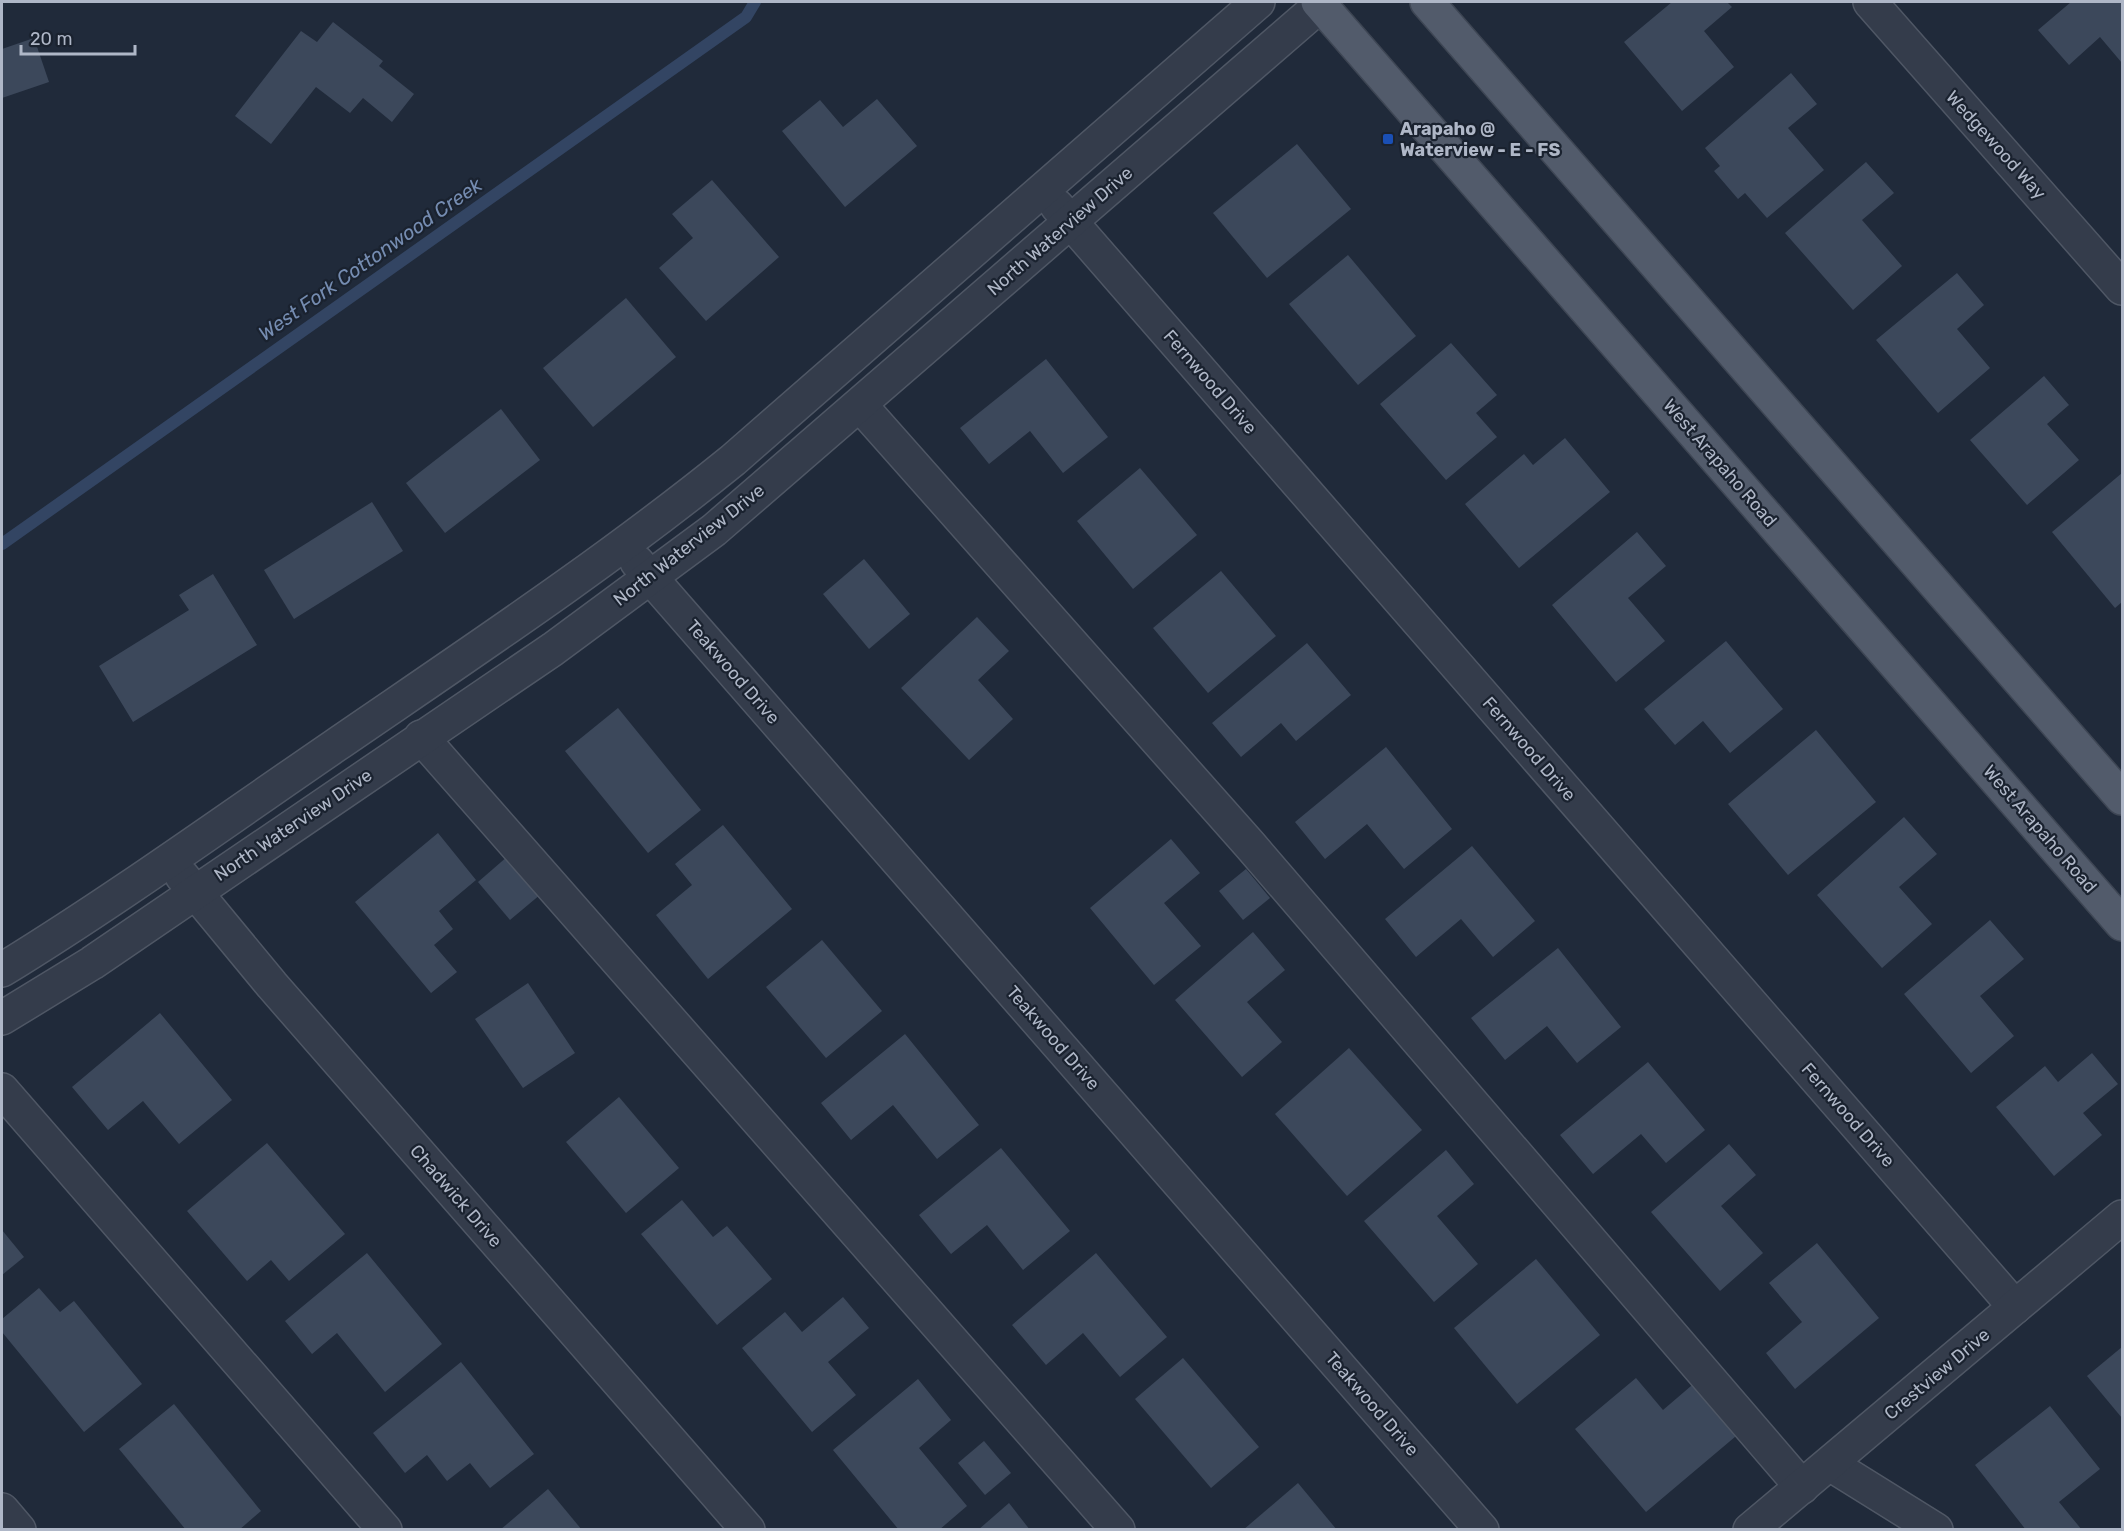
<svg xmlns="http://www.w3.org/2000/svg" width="2124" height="1531" font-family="Rubik,sans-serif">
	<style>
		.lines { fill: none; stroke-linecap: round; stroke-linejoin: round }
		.stream { stroke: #334563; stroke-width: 12 }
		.building { fill: #3c485b }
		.minor-casing { stroke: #4f5765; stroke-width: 36 }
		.major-casing { stroke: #3e4654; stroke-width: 36 }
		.minor { stroke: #343c4b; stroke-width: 33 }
		.major { stroke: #525b6b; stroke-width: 33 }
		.transit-dot { fill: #1a4fb4; stroke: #1a222f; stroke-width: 2 }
		.labels { text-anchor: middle; stroke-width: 4.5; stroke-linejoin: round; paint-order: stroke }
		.poi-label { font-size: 18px; font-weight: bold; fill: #afb7c7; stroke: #1a222f; text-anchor: start }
		.street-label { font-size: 18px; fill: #afb7c7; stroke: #1a222f }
		.water-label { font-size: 20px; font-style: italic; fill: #758cb1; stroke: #1a222f }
	</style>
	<rect width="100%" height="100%" fill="#202a3a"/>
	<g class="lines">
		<path class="stream" d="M2 544 746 17 755 2"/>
	</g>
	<g class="building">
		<path d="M1672 2H1727L1732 7 1704 31 1734 67 1682 111 1624 42Z"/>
		<path d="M2071 2H2122V63L2100 37 2069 65 2038 30Z"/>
		<path d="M333 22 383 61 379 66 414 94 392 122 363 98 350 113 316 87 271 144 235 116 301 31 317 42Z"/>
		<path d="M34 38 49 82 2 98V49Z"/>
		<path d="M1791 73 1817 104 1788 128 1824 170 1767 218 1745 193 1738 199 1714 171 1720 166 1705 148Z"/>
		<path d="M877 99 917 146 845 207 782 131 820 100 843 127Z"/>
		<path d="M1297 144 1351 209 1267 278 1213 213Z"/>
		<path d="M1866 162 1894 193 1862 220 1902 266 1853 310 1785 233Z"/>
		<path d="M712 180 779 257 706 321 659 268 693 238 672 214Z"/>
		<path d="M1348 255 1416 336 1358 385 1289 304Z"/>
		<path d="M1957 273 1984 305 1957 329 1990 368 1938 413 1876 340Z"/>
		<path d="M626 298 676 357 593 427 543 368Z"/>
		<path d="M1451 343 1497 395 1476 413 1497 437 1446 480 1380 404Z"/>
		<path d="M1046 359 1108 437 1063 473 1030 431 989 464 960 428Z"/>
		<path d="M2044 376 2069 405 2047 424 2079 460 2027 505 1970 440Z"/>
		<path d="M501 409 540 460 445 533 406 483Z"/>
		<path d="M1565 438 1610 492 1519 568 1465 504 1524 454 1533 465Z"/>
		<path d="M1140 468 1197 535 1133 589 1077 521Z"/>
		<path d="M2122 473V602L2115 608 2052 532Z"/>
		<path d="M372 502 403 551 294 619 264 570Z"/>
		<path d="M1637 532 1666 566 1628 598 1665 641 1616 682 1552 605Z"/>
		<path d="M864 559 910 614 869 649 823 594Z"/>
		<path d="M1221 571 1276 636 1208 693 1153 628Z"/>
		<path d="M213 574 257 645 133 722 99 666 189 610 179 595Z"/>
		<path d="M977 617 1009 651 978 680 1013 719 969 760 901 688Z"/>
		<path d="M1726 641 1783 709 1730 753 1703 721 1675 745 1644 709Z"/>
		<path d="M1307 643 1351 695 1296 741 1281 723 1241 757 1212 723Z"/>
		<path d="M618 708 701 810 648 853 565 751Z"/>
		<path d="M1816 730 1876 802 1788 875 1728 804Z"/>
		<path d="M1386 747 1452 829 1404 869 1367 824 1325 859 1295 822Z"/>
		<path d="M1904 817 1937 854 1899 887 1932 924 1882 968 1817 895Z"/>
		<path d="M723 825 792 909 708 979 656 915 692 885 675 864Z"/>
		<path d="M438 833 476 880 439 911 453 929 434 945 457 972 431 993 355 902Z"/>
		<path d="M1171 839 1200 873 1164 903 1201 946 1154 985 1090 908Z"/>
		<path d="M1472 846 1535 921 1493 957 1461 919 1416 957 1385 919Z"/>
		<path d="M508 856 541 894 510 920 478 882Z"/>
		<path d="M1246 869 1270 898 1243 920 1219 891Z"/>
		<path d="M1990 920 2024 959 1980 996 2014 1036 1971 1073 1904 994Z"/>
		<path d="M1253 932 1285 970 1247 1002 1282 1042 1242 1077 1175 1000Z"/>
		<path d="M822 940 882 1011 826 1058 766 987Z"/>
		<path d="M1558 948 1621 1027 1577 1063 1547 1026 1505 1060 1471 1018Z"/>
		<path d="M528 983 575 1053 523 1088 475 1019Z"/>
		<path d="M160 1013 232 1100 179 1144 143 1101 108 1130 72 1087Z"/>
		<path d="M905 1034 979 1125 937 1159 893 1105 851 1140 821 1103Z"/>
		<path d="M1349 1048 1422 1130 1347 1196 1275 1114Z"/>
		<path d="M2092 1053 2118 1084 2083 1113 2102 1135 2054 1176 1996 1107 2045 1066 2058 1082Z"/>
		<path d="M1648 1062 1705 1130 1666 1163 1641 1134 1593 1174 1560 1135Z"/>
		<path d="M619 1097 679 1168 626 1213 566 1142Z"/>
		<path d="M267 1143 345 1234 289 1281 271 1260 247 1281 187 1211Z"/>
		<path d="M1729 1144 1756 1175 1721 1206 1763 1253 1720 1291 1651 1212Z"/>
		<path d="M1001 1148 1070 1231 1023 1270 987 1225 951 1254 919 1215Z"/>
		<path d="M1446 1150 1474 1184 1437 1216 1478 1264 1434 1302 1364 1221Z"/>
		<path d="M682 1200 713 1237 727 1226 772 1279 717 1325 641 1234Z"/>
		<path d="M2 1230 24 1257 2 1275Z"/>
		<path d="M1817 1243 1879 1318 1795 1389 1766 1353 1802 1322 1769 1283Z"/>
		<path d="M367 1253 442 1344 385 1392 337 1333 312 1354 285 1321Z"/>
		<path d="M1096 1253 1167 1337 1120 1377 1083 1333 1046 1365 1012 1325Z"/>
		<path d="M1536 1259 1600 1335 1517 1404 1454 1328Z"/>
		<path d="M39 1288 60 1312 74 1301 142 1384 84 1432 2 1332V1319Z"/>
		<path d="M843 1297 869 1328 828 1362 856 1395 812 1432 742 1348 785 1312 802 1332Z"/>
		<path d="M2122 1347V1418L2087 1376Z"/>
		<path d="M1183 1358 1259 1447 1211 1488 1135 1399Z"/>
		<path d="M461 1362 534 1454 490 1488 470 1463 447 1481 427 1455 405 1473 373 1433Z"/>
		<path d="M1636 1378 1663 1410 1698 1380 1742 1431 1646 1512 1575 1429Z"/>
		<path d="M918 1379 951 1420 919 1448 967 1506 939 1530H899L833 1450Z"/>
		<path d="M174 1404 261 1511 239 1530H186L119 1449Z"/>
		<path d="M2050 1406 2100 1469 2059 1502 2082 1530H2026L1975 1465Z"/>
		<path d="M984 1441 1011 1473 985 1495 958 1463Z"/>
		<path d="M1298 1483 1337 1530H1243Z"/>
		<path d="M548 1489 582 1530H500Z"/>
		<path d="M1009 1503 1030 1530H978Z"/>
	</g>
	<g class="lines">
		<defs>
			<g id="minor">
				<path d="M1870 2 2122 288"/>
				<path d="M1057 206 2015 1307"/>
				<path d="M860 405 1250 845 1802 1487"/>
				<path d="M637 562 1482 1530"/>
				<path d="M421 737 1118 1530"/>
				<path d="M182 876 272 985 748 1530"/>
				<path d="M2 970C116 900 225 821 336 745 470 653 606 563 733 460L1258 2"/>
				<path d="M2 1018 92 963 553 649 714 530 1324 2"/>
				<path d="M2 1090 385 1530"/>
				<path d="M1830 1464 1936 1530"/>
				<path d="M2 1510 19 1530"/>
				<path d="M1750 1530 2122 1217"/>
			</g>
			<g id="major">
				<path d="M1318 2 2122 924"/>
				<path d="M1427 2 2122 798"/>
			</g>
		</defs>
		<use href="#minor" class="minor-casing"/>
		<use href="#major" class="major-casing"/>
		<use href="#minor" class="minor"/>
		<use href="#major" class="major"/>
	</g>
	<rect class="transit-dot" x="1382" y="133" width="12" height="12" rx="3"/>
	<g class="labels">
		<g class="poi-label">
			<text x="1400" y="135">Arapaho @<tspan x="1400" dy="21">Waterview - E - FS</tspan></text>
		</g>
		<g class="street-label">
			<text transform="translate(1996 145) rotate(48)" y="6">Wedgewood Way</text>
			<text transform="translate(1060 231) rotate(-41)" y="6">North Waterview Drive</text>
			<text transform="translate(1210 382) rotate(49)" y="6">Fernwood Drive</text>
			<text transform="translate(1720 463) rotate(49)" y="6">West Arapaho Road</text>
			<text transform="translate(689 545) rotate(-38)" y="6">North Waterview Drive</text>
			<text transform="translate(733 672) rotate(49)" y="6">Teakwood Drive</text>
			<text transform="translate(1529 749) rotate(49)" y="6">Fernwood Drive</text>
			<text transform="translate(293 825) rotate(-34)" y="6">North Waterview Drive</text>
			<text transform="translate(2040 829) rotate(49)" y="6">West Arapaho Road</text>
			<text transform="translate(1053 1038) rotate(49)" y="6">Teakwood Drive</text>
			<text transform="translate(1848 1115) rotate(49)" y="6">Fernwood Drive</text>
			<text transform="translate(456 1196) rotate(49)" y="6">Chadwick Drive</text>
			<text transform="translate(1937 1374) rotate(-40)" y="6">Crestview Drive</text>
			<text transform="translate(1372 1404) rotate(49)" y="6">Teakwood Drive</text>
		</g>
		<g class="water-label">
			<text transform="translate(370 259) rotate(-35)" y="7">West Fork Cottonwood Creek</text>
		</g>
	</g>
	<rect width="2124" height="1531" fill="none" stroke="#afb7c7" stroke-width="6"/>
	<path d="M21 45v9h114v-9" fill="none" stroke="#afb7c7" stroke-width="3"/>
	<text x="30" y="45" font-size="18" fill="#afb7c7" stroke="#1a222f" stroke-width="4.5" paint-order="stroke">20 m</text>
</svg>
